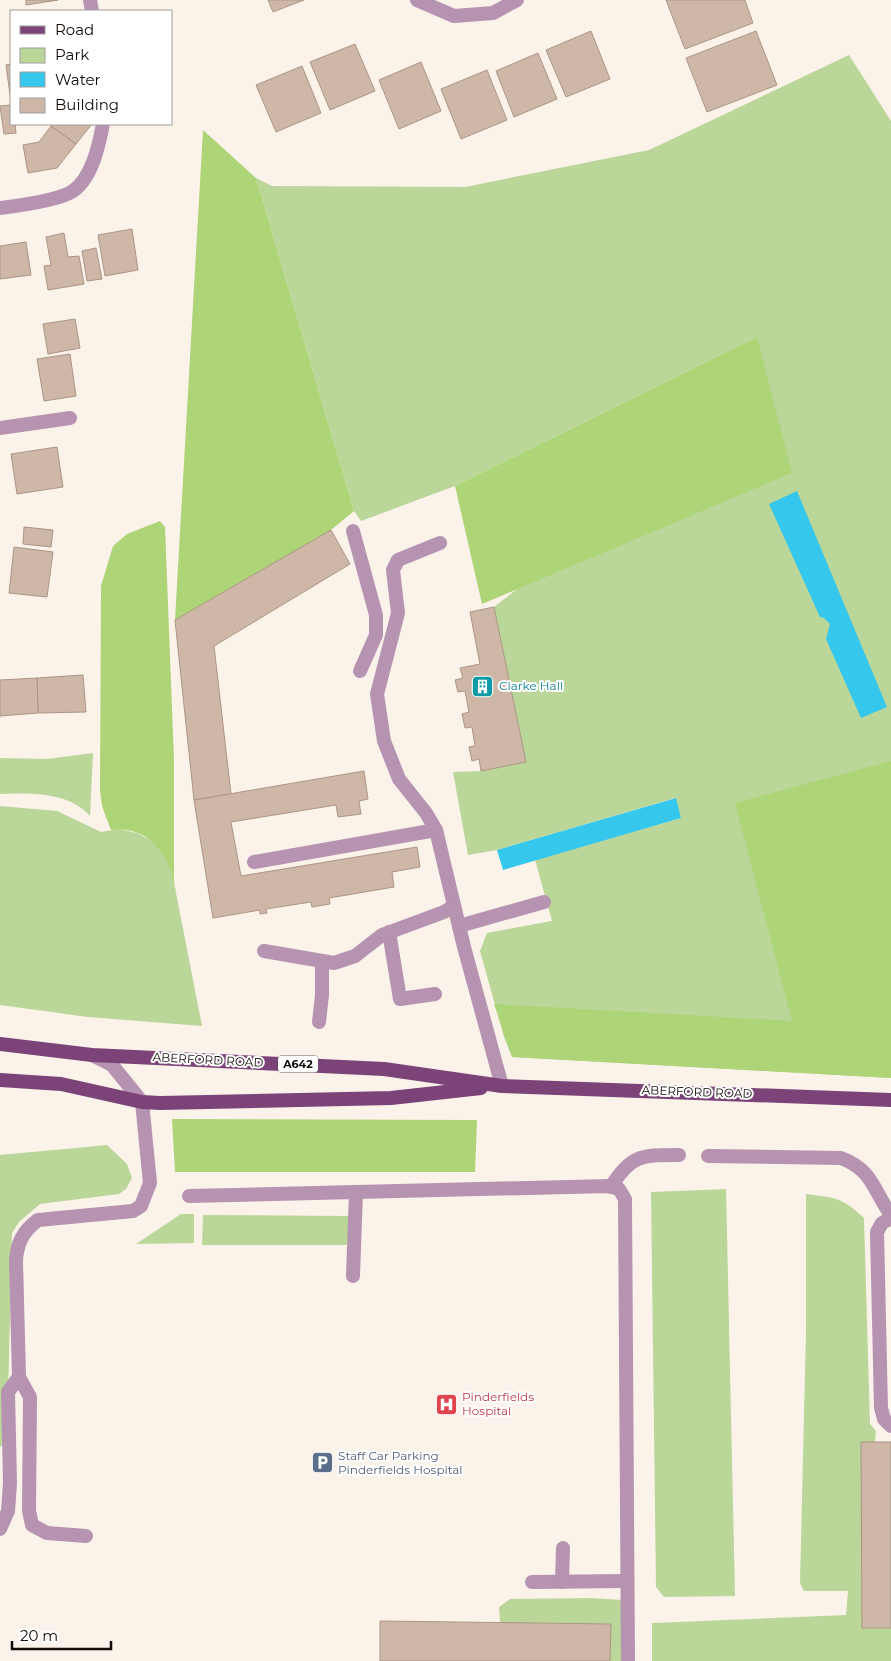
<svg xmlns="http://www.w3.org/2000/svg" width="891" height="1661" font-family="Montserrat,sans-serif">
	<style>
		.green { fill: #bbd699 }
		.forest { fill: #add476 }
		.water { fill: #36c7ec }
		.building { fill: #ceb7a6; stroke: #ab9584 }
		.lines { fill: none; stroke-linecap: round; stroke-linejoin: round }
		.service { stroke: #b593b1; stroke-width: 14 }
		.minor { stroke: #b593b1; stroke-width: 14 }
		.primary { stroke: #7c4379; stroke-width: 14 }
		.labels { text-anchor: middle; stroke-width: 4; stroke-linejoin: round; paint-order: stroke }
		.shield { fill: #fff; stroke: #585450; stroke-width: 1 }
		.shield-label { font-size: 11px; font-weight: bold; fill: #110a05 }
		.culture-label { font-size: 12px; fill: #0d838f; stroke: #fff; text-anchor: start }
		.street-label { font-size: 12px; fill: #110a05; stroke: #fff }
		.health-label { font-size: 12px; fill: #be3a42; stroke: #fff; text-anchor: start }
		.service-label { font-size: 12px; fill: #4e5e75; stroke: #fff; text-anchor: start }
	</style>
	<rect width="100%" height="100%" fill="#fbf2ea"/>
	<g class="green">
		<path d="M849 55 891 121V1078L512 1057 504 1037 480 951 487 933 552 921 535 860 681 818 675 798 497 850 468 855 453 772 481 771 526 762 494 607 517 589 757 337 455 486 361 521 354 511 256 178 272 186 465 187 649 150Z"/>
		<path d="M93 753 90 816C69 792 30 793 0 794V758L47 759Z"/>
		<path d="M0 806 57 811 101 832 119 829 137 833 152 841 164 852 171 867 202 1026 88 1017 0 1005Z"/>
		<path d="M107 1145 127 1164 132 1178 126 1189 119 1194 40 1204 19 1222 12 1233 7 1441 0 1447V1155Z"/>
		<path d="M726 1189 735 1596 664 1597 656 1587 651 1192Z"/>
		<path d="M806 1194C837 1198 841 1197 864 1218L870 1424 876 1431 875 1442H861L862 1628H891V1661H652V1623L846 1615 848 1591H804L800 1583 806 1330Z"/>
		<path d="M181 1214H194V1243L136 1244Z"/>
		<path d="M203 1215 349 1216V1245H202Z"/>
		<path d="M592 1598 622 1600V1661H610V1624L500 1623 499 1607 510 1599Z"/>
	</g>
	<g class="forest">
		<path d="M203 130 256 178 354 511 331 530 175 620Z"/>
		<path d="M757 337 792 473 482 604 455 486Z"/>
		<path d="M160 521 165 527 174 760V884C168 852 147 825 111 830L102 806 100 790 101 586 113 546 127 534Z"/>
		<path d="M891 761V1078L512 1057 494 1004 792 1021 735 803Z"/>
		<path d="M172 1119 477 1120 475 1172H175Z"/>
	</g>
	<g class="water">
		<path d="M797 491 887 707 861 718 826 639 830 624 824 618 820 617 769 504Z"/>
		<path d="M676 798 681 818 503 870 497 850Z"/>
	</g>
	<g class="building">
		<path d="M26 0H58L26 5Z"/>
		<path d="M268 0H304L273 12Z"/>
		<path d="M666 0H745L753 23 685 49Z"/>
		<path d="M591 31 610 79 566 97 546 50Z"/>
		<path d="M756 31 777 85 707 112 686 58Z"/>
		<path d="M355 44 375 91 330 110 310 62Z"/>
		<path d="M538 53 557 99 514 117 496 71Z"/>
		<path d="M421 62 441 111 399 129 379 80Z"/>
		<path d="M11 64V95H10L6 65Z"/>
		<path d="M302 66 321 113 276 132 256 85Z"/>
		<path d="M487 70 507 120 461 139 441 89Z"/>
		<path d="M11 105V124H15L16 133 4 134 0 106Z"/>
		<path d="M53 124H92L76 144 51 126Z"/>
		<path d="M51 126 76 144 57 168 28 173 23 145 39 142Z"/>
		<path d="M132 229 138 270 105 276 98 235Z"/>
		<path d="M64 233 68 257 79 256 84 284 48 290 44 266 51 265 46 237Z"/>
		<path d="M26 242 31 275 0 279V246Z"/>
		<path d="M96 248 102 279 87 281 82 251Z"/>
		<path d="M75 319 80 348 48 354 43 324Z"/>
		<path d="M70 354 76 396 44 401 37 359Z"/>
		<path d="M57 447 63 487 17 494 11 454Z"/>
		<path d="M24 527 53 530 51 547 23 544Z"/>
		<path d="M331 530 350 564 214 646 231 794 194 800 175 620Z"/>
		<path d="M14 547 53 552 47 597 9 593Z"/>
		<path d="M494 607 526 762 481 771 479 759 472 761 469 747 475 746 472 727 465 728 462 714 469 712 465 691 458 692 455 680 463 678 460 668 480 664 470 612Z"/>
		<path d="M83 675 86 712 38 713 37 678Z"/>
		<path d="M37 678 38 713 0 716V680Z"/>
		<path d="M364 771 368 799 359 801 361 814 338 817 336 805 231 822 241 876 417 847 420 867 392 872 394 887 329 898 330 904 312 907 311 902 266 909 267 913 260 914V910L213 918 194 800Z"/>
		<path d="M861 1442H891V1628H862Z"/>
		<path d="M380 1621 611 1624 610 1661H380Z"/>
	</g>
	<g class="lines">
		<g class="service">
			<path d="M0 428 70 418"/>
			<path d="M353 531 376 615V635L360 671"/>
			<path d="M440 543 398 560 393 570 398 613 377 694 384 741 399 779 426 813 436 830 464 947 502 1086"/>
			<path d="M254 862 436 830"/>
			<path d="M459 926 544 902"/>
			<path d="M389 932 400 999 435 994"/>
			<path d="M264 951 334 963 355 956 382 935 444 912 454 906"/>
			<path d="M319 1022 322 995V961"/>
			<path d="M708 1156 841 1158C873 1170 873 1190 891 1215"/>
			<path d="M611 1187C631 1154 643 1155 679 1155"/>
			<path d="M189 1196 609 1186 619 1189 625 1199 628 1661"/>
			<path d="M891 1218 882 1223 877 1232 881 1408 884 1419 891 1426"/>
			<path d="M353 1276 356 1192"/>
			<path d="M19 1377 16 1261C17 1243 23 1231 38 1220L133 1211 141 1206 150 1183 142 1102 112 1065 92 1055"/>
			<path d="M0 1529 8 1511 10 1483 8 1392 19 1377 30 1397 29 1511 32 1525 47 1533 86 1536"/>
			<path d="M532 1582 627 1581"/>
			<path d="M562 1582 563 1548"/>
		</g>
		<g class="minor">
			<path d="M90 0 92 11"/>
			<path d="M417 0 454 16 493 13 517 0"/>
			<path d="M0 208C16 206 60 200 73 191 92 178 99 145 103 124"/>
		</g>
		<g class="primary">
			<path d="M0 1044 92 1055 384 1069 502 1086 891 1100"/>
			<path d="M0 1080 61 1084 142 1102 160 1103 391 1098 481 1088"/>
		</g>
	</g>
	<defs>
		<symbol id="building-square" viewBox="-11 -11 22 22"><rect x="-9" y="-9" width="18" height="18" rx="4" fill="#0f9aa8" stroke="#fff"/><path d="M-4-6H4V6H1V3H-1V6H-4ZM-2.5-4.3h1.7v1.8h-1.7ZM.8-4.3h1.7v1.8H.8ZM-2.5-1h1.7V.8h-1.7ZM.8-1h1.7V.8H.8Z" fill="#fff"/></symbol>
		<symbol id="hospital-square" viewBox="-11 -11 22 22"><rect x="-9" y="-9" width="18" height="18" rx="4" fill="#e0444e" stroke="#fff"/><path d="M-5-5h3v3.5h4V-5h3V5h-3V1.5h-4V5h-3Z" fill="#fff"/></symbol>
		<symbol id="parking-square" viewBox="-11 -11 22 22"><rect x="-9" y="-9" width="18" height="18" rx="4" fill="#5c6f8a" stroke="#fff"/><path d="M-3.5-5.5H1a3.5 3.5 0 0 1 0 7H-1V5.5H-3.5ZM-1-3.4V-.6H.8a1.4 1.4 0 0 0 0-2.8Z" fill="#fff"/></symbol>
	</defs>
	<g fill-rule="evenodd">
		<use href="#building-square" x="470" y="674" width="25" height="25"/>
		<use href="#hospital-square" x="434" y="1392" width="25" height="25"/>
		<use href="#parking-square" x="310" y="1450" width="25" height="25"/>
	</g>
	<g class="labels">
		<rect class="shield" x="278" y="1055.5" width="40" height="17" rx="4"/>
		<g class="shield-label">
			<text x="298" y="1068">A642</text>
		</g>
		<g class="culture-label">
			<text x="499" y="690">Clarke Hall</text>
		</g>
		<g class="street-label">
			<text transform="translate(208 1060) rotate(3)" y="4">ABERFORD ROAD</text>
			<text transform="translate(697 1092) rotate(2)" y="4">ABERFORD ROAD</text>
		</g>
		<g class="health-label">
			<text x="462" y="1401">Pinderfields<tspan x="462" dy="14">Hospital</tspan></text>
		</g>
		<g class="service-label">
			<text x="338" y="1460">Staff Car Parking<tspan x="338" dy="14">Pinderfields Hospital</tspan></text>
		</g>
	</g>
	<rect x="10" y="10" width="162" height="115" fill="#ffffff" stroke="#a09d9b"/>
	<rect x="20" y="26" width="25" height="8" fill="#7c4379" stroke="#a09d9b"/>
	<text x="55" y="35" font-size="15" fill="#110a05">Road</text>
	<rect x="20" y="48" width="25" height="15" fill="#bbd699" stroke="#a09d9b"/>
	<text x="55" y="60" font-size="15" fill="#110a05">Park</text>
	<rect x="20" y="72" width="25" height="15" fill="#36c7ec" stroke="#a09d9b"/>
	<text x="55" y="85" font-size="15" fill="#110a05">Water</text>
	<rect x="20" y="98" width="25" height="15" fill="#ceb7a6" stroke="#a09d9b"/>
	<text x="55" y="110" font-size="15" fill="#110a05">Building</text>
	<path d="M12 1641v8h99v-8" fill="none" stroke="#110a05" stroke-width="2.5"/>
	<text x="20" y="1641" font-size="15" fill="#110a05" stroke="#ffffff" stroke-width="4" paint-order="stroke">20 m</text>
</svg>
